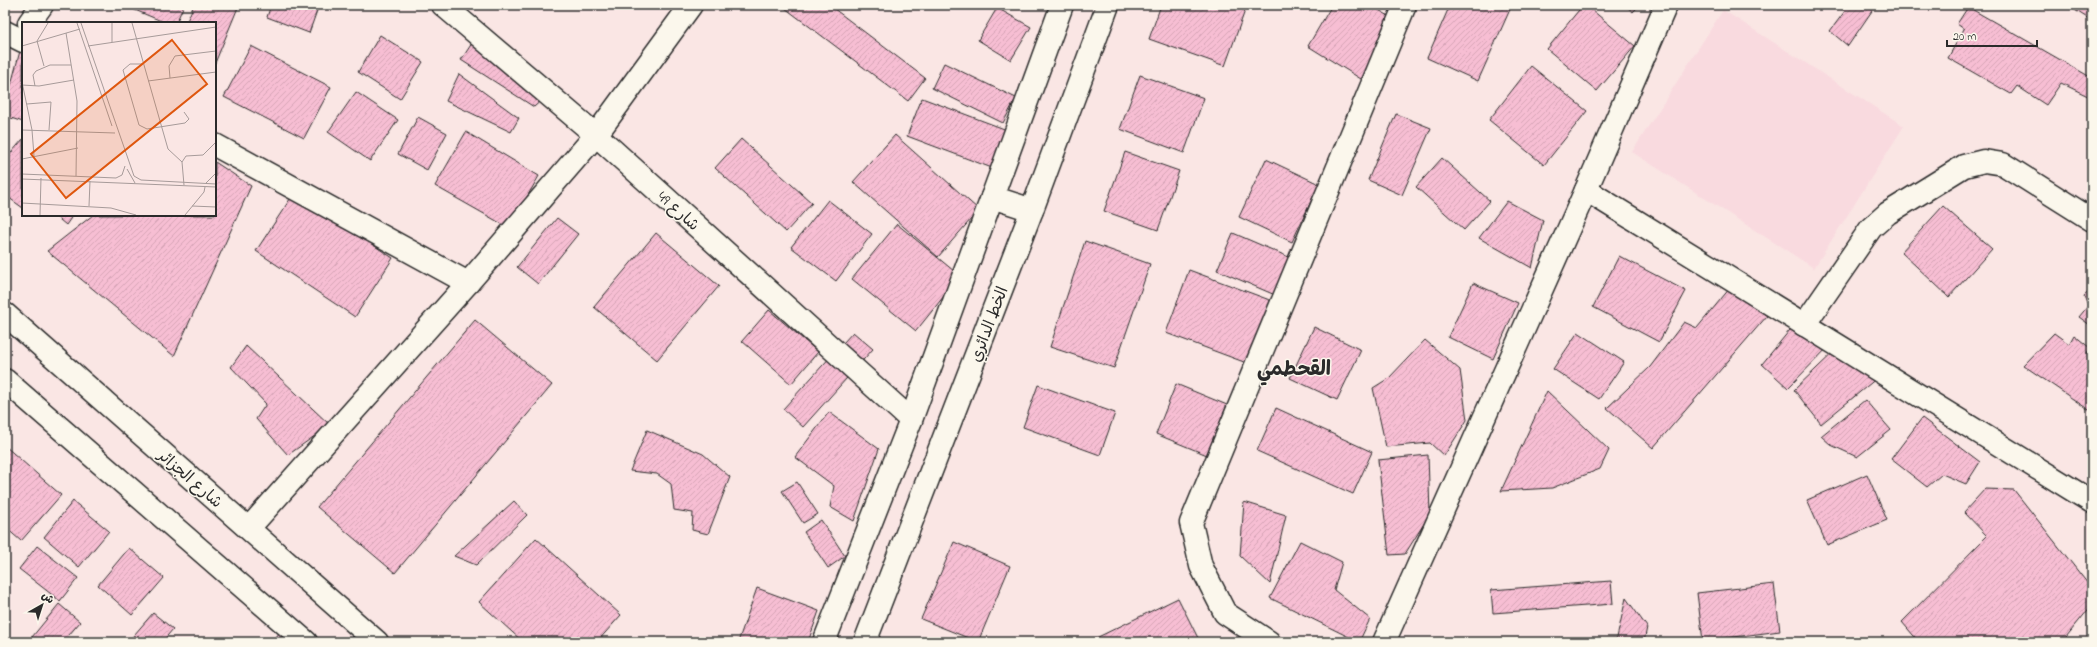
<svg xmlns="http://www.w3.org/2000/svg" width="2097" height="647" font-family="'Indie Flower','Playpen Sans Arabic',sans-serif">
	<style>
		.built { fill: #f9dadf }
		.building { fill: url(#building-hatch); stroke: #2b2b2b }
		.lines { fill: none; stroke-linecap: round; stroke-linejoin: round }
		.minor-casing { stroke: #2b2b2b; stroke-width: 25 }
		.secondary-casing { stroke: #2b2b2b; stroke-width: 25 }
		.minor { stroke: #fbf7ec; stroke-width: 22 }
		.secondary { stroke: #fbf7ec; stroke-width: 22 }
		.labels { text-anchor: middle; stroke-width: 3; stroke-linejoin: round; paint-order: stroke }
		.street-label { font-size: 16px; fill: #2b2b2b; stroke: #fbf7ec }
		.district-label { font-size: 20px; font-weight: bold; fill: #2b2b2b; stroke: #fbf7ec }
		.inset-road { fill: none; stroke: #a79b9a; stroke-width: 1 }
		.view { fill: #df570e; fill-opacity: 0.15; stroke: #df570e; stroke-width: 2 }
		.inset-edge { fill: none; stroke: #2b2b2b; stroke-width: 2 }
	</style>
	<defs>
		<pattern id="building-hatch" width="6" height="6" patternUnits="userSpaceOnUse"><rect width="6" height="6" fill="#f7bed3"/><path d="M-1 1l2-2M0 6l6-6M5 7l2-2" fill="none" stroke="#d4a3b5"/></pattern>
	</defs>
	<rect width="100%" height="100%" fill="#fae6e4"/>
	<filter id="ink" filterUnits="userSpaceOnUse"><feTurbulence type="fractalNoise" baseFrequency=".025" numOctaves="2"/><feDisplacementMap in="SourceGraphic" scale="8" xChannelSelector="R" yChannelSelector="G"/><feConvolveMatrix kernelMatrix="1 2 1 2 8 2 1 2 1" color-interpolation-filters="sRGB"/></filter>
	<g filter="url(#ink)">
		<path class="built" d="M1723 10 1904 126 1814 268 1632 152Z"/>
		<g class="building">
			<path d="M123 5H184L176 23H166Z"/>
			<path d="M194 5H239L215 63V23H186Z"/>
			<path d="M271 5H319L309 33 267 17Z"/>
			<path d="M781 5H829L925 78 908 101Z"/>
			<path d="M1161 5H1247L1225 66 1149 39Z"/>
			<path d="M1332 5H1370L1396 20 1361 79 1308 46Z"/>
			<path d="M1450 5H1512L1478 81 1427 58Z"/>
			<path d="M1583 5H1586L1635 46 1597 91 1547 49Z"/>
			<path d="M1625 5H1640L1633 12Z"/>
			<path d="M1837 5H1876L1848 46 1830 31 1845 11Z"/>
			<path d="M2067 5H2092V21Z"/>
			<path d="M1968 7 2092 78V98L2061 83 2046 105 2017 86 2011 94 1948 58 1964 29 1957 24Z"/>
			<path d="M997 8 1031 27 1011 60 978 40Z"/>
			<path d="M380 35 423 62 400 99 358 72Z"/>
			<path d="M476 37 544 98 534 107 461 60Z"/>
			<path d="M251 46 331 87 304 138 224 97Z"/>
			<path d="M20 51 23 52V122L5 116V107Z"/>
			<path d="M944 63 1016 98 1003 123 932 88Z"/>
			<path d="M1531 66 1587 111 1544 165 1489 120Z"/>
			<path d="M459 74 519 118 511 132 446 101Z"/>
			<path d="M1140 75 1204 98 1184 153 1120 129Z"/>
			<path d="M356 92 398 120 370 161 328 132Z"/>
			<path d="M922 98 1007 130 992 168 907 136Z"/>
			<path d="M1396 114 1431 128 1402 195 1368 180Z"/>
			<path d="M418 117 447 133 427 170 398 154Z"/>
			<path d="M466 132 539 176 509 228 435 186Z"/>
			<path d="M895 135 979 210 938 257 853 182Z"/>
			<path d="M23 139V208L5 195V160Z"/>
			<path d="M741 139 812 203 786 232 715 168Z"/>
			<path d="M1125 152 1179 171 1158 230 1104 211Z"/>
			<path d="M1442 158 1490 201 1464 230 1416 187Z"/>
			<path d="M1266 159 1319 184 1292 242 1239 217Z"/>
			<path d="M215 162 251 186 174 356 47 251 93 215H215Z"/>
			<path d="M294 193 393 258 355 317 256 251Z"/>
			<path d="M828 200 872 234 836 281 791 247Z"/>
			<path d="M1507 201 1543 220 1532 268 1479 238Z"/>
			<path d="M1943 206 1992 249 1949 297 1901 252Z"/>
			<path d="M54 215H73L66 225Z"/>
			<path d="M557 218 578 234 538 284 517 267Z"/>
			<path d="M897 224 960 276 916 331 852 279Z"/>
			<path d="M656 233 719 286 657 360 594 307Z"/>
			<path d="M1233 233 1291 258 1275 295 1217 270Z"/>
			<path d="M1085 241 1150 264 1114 368 1050 347Z"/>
			<path d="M1619 256 1686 291 1659 342 1593 307Z"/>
			<path d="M1189 270 1275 302 1252 365 1166 333Z"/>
			<path d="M1473 283 1518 303 1493 359 1448 337Z"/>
			<path d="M1730 288 1767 316 1653 448 1607 408 1650 367 1684 322 1697 328Z"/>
			<path d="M2092 289V343L2090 340V325L2079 317 2088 306 2084 296Z"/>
			<path d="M769 310 818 352 791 384 742 341Z"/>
			<path d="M1803 314 1837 338 1788 388 1762 364Z"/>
			<path d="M475 320 552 385 395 573 317 507Z"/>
			<path d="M1314 327 1361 350 1337 400 1290 378Z"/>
			<path d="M853 332 873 349 803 427 783 409Z"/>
			<path d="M1578 332 1624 362 1599 399 1553 369Z"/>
			<path d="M2054 333 2069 344 2074 335 2090 348 2087 353 2092 356V412L2023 365Z"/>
			<path d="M1425 340 1460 370 1467 420 1444 456 1430 443 1386 447 1373 388 1389 378Z"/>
			<path d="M246 346 330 425 288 455 256 419 266 404 231 367Z"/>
			<path d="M1838 348 1877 378 1821 424 1794 390Z"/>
			<path d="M1176 384 1227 405 1207 455 1156 434Z"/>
			<path d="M1038 385 1115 413 1100 455 1023 427Z"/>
			<path d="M1547 391 1609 450 1600 469 1552 488 1501 491Z"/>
			<path d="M1865 400 1891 430 1857 457 1831 445 1821 436Z"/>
			<path d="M1276 408 1372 452 1353 494 1257 451Z"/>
			<path d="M829 412 879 449 854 521 830 507 834 486 795 457Z"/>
			<path d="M1922 418 1980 462 1966 484 1942 474 1927 487 1891 459Z"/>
			<path d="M647 430 703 454 730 477 708 534 692 530 693 513 674 510 671 484 657 474 630 471Z"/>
			<path d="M5 446 61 495 21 541 5 527Z"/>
			<path d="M1428 455 1430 514 1405 554 1389 555 1378 460Z"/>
			<path d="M1867 474 1887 520 1827 545 1807 500Z"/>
			<path d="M797 482 818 514 803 523 782 491Z"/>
			<path d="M1985 489 2014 490 2092 589V605L2062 642H1919L1902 622 1987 536 1964 512Z"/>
			<path d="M73 501 109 531 79 567 44 537Z"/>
			<path d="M514 501 527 515 476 565 454 556Z"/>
			<path d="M1244 502 1286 515 1270 584 1240 556Z"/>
			<path d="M821 520 845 556 828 568 804 532Z"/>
			<path d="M536 538 621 615 597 642H523L479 602Z"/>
			<path d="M1300 541 1342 562 1334 590 1370 619 1359 642 1270 598Z"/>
			<path d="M954 542 1010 566 978 642 921 619Z"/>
			<path d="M37 546 78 578 60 601 19 569Z"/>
			<path d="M129 548 164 578 132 615 98 585Z"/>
			<path d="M1611 581 1613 604 1493 613 1491 590Z"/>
			<path d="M1774 584 1780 631 1703 641 1697 593Z"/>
			<path d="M757 588 819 611 808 642H738Z"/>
			<path d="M1178 598 1200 642H1095L1094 639Z"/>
			<path d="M1626 598 1647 627 1644 642H1616Z"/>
			<path d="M59 604 80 622 63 642H28Z"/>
			<path d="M153 613 173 629 162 642H128Z"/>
			<path d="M280 632 292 642H272Z"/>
		</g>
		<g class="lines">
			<defs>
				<g id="minor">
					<path d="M443 5 596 135 911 420"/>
					<path d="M29 23 42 5"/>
					<path d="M5 32 23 41"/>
					<path d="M215 145 468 283"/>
					<path d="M1586 190 2092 502"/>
					<path d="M1804 325 1871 228 1888 213 1964 166 1984 161 2003 164 2092 220"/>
					<path d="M249 528 468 283 596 135 691 5"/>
					<path d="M1269 642 1225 613 1201 566 1191 523 1405 5"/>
					<path d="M1384 642 1586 190 1666 5"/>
				</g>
				<g id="secondary">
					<path d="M992 197 1032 210"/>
					<path d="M5 314 377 642"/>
					<path d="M5 380 306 642"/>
					<path d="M824 642 911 420 1062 5"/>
					<path d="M865 642 1032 210 1108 5"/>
				</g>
			</defs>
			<use href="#minor" class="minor-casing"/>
			<use href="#secondary" class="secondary-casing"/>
			<use href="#minor" class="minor"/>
			<use href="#secondary" class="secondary"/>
		</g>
	</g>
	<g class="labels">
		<g class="street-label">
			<text transform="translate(679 210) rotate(42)" y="6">شارع 49</text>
			<text transform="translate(988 324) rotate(-69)" y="6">الخط الدائري</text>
			<text transform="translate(191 478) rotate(41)" y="6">شارع الجزائر</text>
		</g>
		<g class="district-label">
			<text x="1294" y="375">القحطمي</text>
		</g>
	</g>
	<g transform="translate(22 22)">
		<rect width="194" height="194" fill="#fae6e4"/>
		<path class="inset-road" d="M55 1 90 104M59 1 112 154 119 158 194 162M90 1V20M110 1 146 127 160 140 162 163M44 11 55 79 54 154M0 24 58 7M66 24 194 5M121 42H108L101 48 117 103 125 107 163 101 167 97 162 90M22 44 15 19 26 1M148 56 147 44 153 34 194 29M126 59 194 50M0 60 10 108 12 134M0 63 17 64 52 58M13 64 11 53 14 49 28 43H49M5 82 29 80 27 108M0 108 93 111M0 137 56 126M160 140 164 134 181 133 194 120M105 147 113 161M0 152 94 156 100 153 103 144M0 157 194 165M184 161 194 151M0 181 89 186 114 193M67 184 68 159M170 184 194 185M18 193 19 156M163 193 182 170 183 165"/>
		<path class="view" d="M150 18 185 62 44 176 9 132Z"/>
		<rect width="194" height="194" class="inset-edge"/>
	</g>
	<rect width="2097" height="647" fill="none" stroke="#fbf7ec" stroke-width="20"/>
	<rect x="10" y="10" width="2077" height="627" fill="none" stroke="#2b2b2b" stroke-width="1.5" filter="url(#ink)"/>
	<g transform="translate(42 605) rotate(39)" stroke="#fbf7ec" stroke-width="3" paint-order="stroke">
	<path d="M0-3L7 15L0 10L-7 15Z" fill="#2b2b2b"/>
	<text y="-6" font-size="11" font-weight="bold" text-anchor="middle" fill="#2b2b2b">ش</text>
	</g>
	<path d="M1947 40v6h90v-6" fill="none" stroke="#2b2b2b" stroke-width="2"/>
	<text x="1953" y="40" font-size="12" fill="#2b2b2b" stroke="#fbf7ec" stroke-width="3" paint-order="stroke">20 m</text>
</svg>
